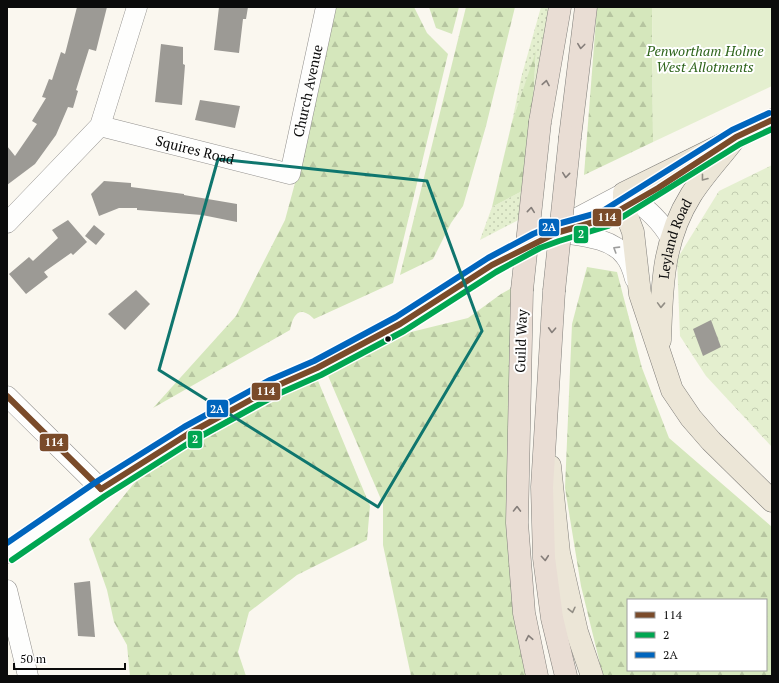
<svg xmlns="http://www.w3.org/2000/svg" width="779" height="683" font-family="'PT Serif',serif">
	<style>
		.grass { fill: url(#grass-dots) }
		.forest { fill: url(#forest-firs); fill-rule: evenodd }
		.park { fill: url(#park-crowns) }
		.garden { fill: #e4efcf }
		.building { fill: #9c9a95 }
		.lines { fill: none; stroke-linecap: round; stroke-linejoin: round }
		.minor-casing { stroke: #93918e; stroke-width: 21 }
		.major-casing { stroke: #807f7b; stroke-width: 23 }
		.highway-casing { stroke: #807f7b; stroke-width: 23 }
		.minor { stroke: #fefefd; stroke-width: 20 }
		.major { stroke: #ece6d7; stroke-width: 22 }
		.highway { stroke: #e9ddd4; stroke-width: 22 }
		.highway-bridge-casing { stroke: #807f7b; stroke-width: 23; stroke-linecap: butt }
		.highway-bridge { stroke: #e9ddd4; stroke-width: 22 }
		.bus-1-casing { stroke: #fff; stroke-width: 9 }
		.bus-2-casing { stroke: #fff; stroke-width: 9 }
		.bus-3-casing { stroke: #fff; stroke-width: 9 }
		.bus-1 { stroke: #7a4b2a; stroke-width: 6 }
		.bus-2 { stroke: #00a651; stroke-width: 6 }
		.bus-3 { stroke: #0065bd; stroke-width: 6 }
		.oneway { stroke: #857e7a }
		.oneway2 { stroke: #928e85 }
		.oneway3 { stroke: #9d9d9c }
		.marked { fill: none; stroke: #0f766e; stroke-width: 3; stroke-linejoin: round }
		.bus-dot { fill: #0b0b0b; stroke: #fff; stroke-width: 1.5 }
		.labels { text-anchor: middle; stroke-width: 4; stroke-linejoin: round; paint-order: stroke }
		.park-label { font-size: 14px; font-style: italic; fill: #2e641b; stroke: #fff }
		.street-label { font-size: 14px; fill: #0b0b0b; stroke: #fff }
		.line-badge { stroke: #fff; stroke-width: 1.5 }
		.badge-label { font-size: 11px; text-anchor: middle; font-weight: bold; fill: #fff }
	</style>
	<defs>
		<pattern id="grass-dots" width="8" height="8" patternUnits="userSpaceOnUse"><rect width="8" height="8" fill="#e4efcf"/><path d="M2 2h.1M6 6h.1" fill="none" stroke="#c2ccb0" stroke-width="1.8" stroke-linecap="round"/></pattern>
		<pattern id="forest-firs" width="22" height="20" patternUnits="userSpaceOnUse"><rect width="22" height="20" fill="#d5e7bc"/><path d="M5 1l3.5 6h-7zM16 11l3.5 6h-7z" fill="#b6c5a0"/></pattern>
		<pattern id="park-crowns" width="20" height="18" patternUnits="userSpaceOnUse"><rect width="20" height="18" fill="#e4efcf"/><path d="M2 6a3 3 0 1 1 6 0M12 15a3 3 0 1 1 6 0" fill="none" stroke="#c2ccb0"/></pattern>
	</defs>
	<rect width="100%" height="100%" fill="#faf7ef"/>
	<g class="grass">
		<path d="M541 7H550L531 147 536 53 512 122 521 78Z"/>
		<path d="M528 188 526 216 480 240 492 207Z"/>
	</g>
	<g class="forest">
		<path d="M330 7H414L427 33 448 54 393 283 314 319C300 305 293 314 290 330L153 408 236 316 285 220 295 183Z"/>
		<path d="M429 7H459L452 34 436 28Z"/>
		<path d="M466 7H515L486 126 463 206 451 223 433 259 400 275Z"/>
		<path d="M597 7H652L653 142 584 175Z"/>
		<path d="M536 51 528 188 492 207 512 122Z"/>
		<path d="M587 267 617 272 642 368 669 438 772 527V676H603L581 586 565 488 572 324ZM628 600H766V670H628Z"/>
		<path d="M517 285 530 676H411L383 545V504L326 371 403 334 468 318 501 294Z"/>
		<path d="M316 376 370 506 367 540 297 575 249 612 238 652 246 676H130L127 645 114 622 107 590 89 539 135 482 232 419Z"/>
	</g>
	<path class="park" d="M772 165V447L706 376 680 336 677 259 719 191Z"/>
	<path class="garden" d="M652 7H772V86L653 142Z"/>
	<g class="building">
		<path d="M77 7H107L96 51 89 49 76 90 78 91 73 108 68 107 56 135 35 164 7 185V146L15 156 37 124 32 121 46 98 42 97 49 79 52 80 61 52 65 54Z"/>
		<path d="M219 7H248L246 19H243L239 53 214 50Z"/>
		<path d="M161 44 183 47V64L185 65 182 105 155 102Z"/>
		<path d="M200 100 240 106 235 128 195 120Z"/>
		<path d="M104 181 131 183V187L184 194V195L237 204V222L202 215 137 210V208H119L99 216 91 194Z"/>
		<path d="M68 220 87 242 73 255 71 253 44 272 48 277 26 294 9 274 29 257 33 261 58 238 52 230Z"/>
		<path d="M94 225 105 234 96 245 85 236Z"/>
		<path d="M136 290 150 304 125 330 108 314Z"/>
		<path d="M711 320 721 347 703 356 693 329Z"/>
		<path d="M90 581 95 637 78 636 74 583Z"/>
	</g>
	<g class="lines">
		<defs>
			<g id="minor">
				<path id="s1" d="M100 126 290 174 326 7"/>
				<path d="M571 221 624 193H627C644 207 660 219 671 239"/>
				<path d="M7 223 100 126 137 7"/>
				<path d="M562 233C582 236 612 238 625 256 630 262 633 271 635 279"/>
				<path d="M7 396 101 489"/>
				<path d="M7 553 101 489 188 434 274 387 317 368 400 324 492 265 537 241 556 233 604 219 676 176"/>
				<path d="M7 590 28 676"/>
			</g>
			<g id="major">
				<path d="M772 120 624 193V208L633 232 640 294 672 390 691 418 711 441 772 501"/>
				<path id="s2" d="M660 340C662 288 662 241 691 195 703 176 719 159 732 142"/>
				<path d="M550 466 559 553 577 632 592 676"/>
			</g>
			<g id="highway">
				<path d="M540 122 560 7"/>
				<path d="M570 137 586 7"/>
				<path d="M522 290 517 523 524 613 537 676"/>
				<path d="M554 291 542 487 544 558 552 618 566 676"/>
			</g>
		</defs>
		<use href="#minor" class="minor-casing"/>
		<use href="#major" class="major-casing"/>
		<use href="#highway" class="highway-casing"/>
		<use href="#minor" class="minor"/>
		<use href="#major" class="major"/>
		<use href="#highway" class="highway"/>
		<defs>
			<g id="highway-bridge">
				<path d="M522 290 540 122"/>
				<path d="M554 291 570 137"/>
			</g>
		</defs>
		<use href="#highway-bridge" class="highway-bridge-casing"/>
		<use href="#highway-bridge" class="highway-bridge"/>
		<defs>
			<g id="bus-1">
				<path d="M7 396 101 489"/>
				<path d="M101 489 188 434 274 387 317 368 400 324 492 265 556 233 604 219 658 188 736 137 772 120"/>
			</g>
			<path id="bus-2" d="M12 560 105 496 192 441 278 394 321 375 404 331 496 272 540 248 559 241 608 226 740 144 772 129"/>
			<path id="bus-3" d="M7 543 96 482 184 427 270 380 314 361 396 317 488 258 533 234 554 225 601 212 732 130 769 113"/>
		</defs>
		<use href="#bus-1" class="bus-1-casing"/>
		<use href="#bus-2" class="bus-2-casing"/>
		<use href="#bus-3" class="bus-3-casing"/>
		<use href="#bus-1" class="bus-1"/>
		<use href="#bus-2" class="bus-2"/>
		<use href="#bus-3" class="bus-3"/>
	</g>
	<defs><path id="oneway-chevron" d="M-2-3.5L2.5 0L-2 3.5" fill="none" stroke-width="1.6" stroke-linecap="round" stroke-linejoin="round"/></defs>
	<g class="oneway">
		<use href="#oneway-chevron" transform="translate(581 46) rotate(97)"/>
		<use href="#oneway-chevron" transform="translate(546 83) rotate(-80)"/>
		<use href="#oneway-chevron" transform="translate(566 175) rotate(96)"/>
		<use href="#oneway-chevron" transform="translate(531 210) rotate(-84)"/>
		<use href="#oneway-chevron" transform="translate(552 330) rotate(93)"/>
		<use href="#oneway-chevron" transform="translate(517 509) rotate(-89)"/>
		<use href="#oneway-chevron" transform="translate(545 558) rotate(85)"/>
		<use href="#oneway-chevron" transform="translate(529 638) rotate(-101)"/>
	</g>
	<g class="oneway2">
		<use href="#oneway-chevron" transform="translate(704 178) rotate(128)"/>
		<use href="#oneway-chevron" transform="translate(661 305) rotate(92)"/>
		<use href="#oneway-chevron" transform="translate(572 610) rotate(77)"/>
	</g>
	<use class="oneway3" href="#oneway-chevron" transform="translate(616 249) rotate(-148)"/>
	<path class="marked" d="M218 159 427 181 482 331 378 507 159 370Z"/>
	<circle class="bus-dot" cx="388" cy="339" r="3.5"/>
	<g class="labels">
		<g class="park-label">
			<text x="705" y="56">Penwortham Holme<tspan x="705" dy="16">West Allotments</tspan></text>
		</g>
		<g class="street-label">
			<text dy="5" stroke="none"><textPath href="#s1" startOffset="281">Church Avenue</textPath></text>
			<text dy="5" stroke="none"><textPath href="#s1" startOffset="98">Squires Road</textPath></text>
			<text dy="5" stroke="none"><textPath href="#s2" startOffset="103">Leyland Road</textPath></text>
			<text transform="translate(521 341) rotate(-88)" y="5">Guild Way</text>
		</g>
	</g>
	<g class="line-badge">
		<rect x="592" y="208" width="30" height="19" rx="4" fill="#7a4b2a"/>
		<rect x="538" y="218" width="22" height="19" rx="4" fill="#0065bd"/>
		<rect x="573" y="225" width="16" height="19" rx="4" fill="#00a651"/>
		<rect x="251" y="382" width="30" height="19" rx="4" fill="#7a4b2a"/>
		<rect x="206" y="399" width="23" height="19" rx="4" fill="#0065bd"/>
		<rect x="187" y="430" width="16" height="19" rx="4" fill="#00a651"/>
		<rect x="39" y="433" width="30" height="19" rx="4" fill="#7a4b2a"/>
	</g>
	<g class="badge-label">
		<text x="607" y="221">114</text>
		<text x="549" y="231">2A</text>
		<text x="581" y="238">2</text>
		<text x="266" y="395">114</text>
		<text x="217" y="413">2A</text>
		<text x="195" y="443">2</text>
		<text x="54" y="446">114</text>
	</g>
	<rect width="779" height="683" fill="none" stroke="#0b0b0b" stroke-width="16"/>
	<rect x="627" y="599" width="140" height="72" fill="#ffffff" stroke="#9d9d9d"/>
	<rect x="635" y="612" width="20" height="6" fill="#7a4b2a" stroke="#9d9d9d"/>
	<text x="663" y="619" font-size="12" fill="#0b0b0b">114</text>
	<rect x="635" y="632" width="20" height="6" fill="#00a651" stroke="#9d9d9d"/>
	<text x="663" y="639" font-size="12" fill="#0b0b0b">2</text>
	<rect x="635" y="652" width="20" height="6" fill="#0065bd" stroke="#9d9d9d"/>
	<text x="663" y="659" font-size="12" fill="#0b0b0b">2A</text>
	<path d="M14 663v6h111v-6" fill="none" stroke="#0b0b0b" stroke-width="2"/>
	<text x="20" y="663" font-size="12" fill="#0b0b0b" stroke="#ffffff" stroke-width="3" paint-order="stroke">50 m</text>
</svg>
